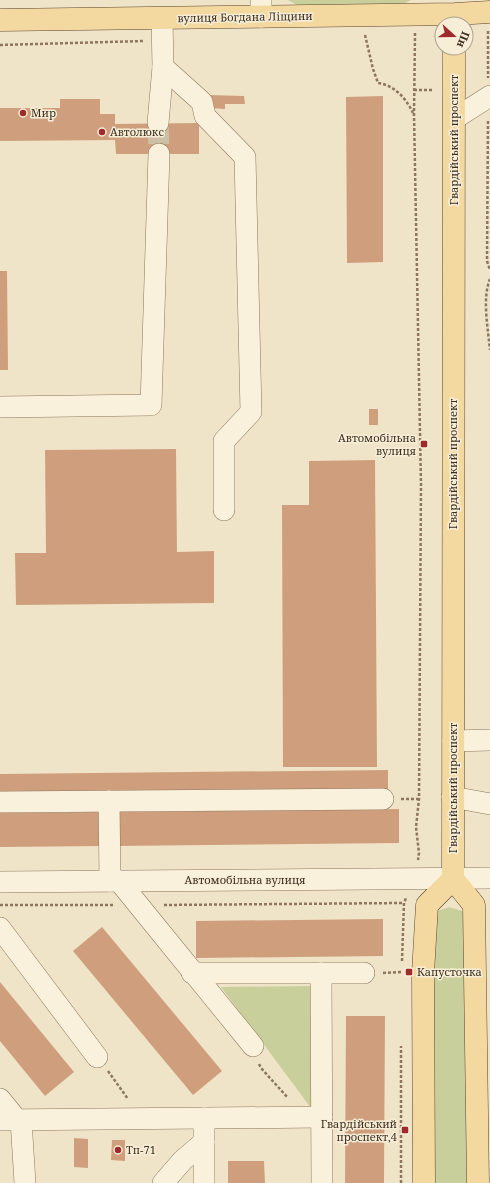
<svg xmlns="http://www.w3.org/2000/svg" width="490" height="1183" font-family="'Noto Serif',serif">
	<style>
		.green { fill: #c9cf9b }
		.building { fill: #cf9f7d }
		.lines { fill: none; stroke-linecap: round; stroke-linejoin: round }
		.minor-tunnel { stroke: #ccc0a6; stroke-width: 21; stroke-dasharray: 21 10; stroke-linecap: butt }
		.minor-casing { stroke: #8d765c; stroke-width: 22 }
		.major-casing { stroke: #5b4430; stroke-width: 23 }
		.path { stroke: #8d765c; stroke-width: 2.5; stroke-dasharray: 3 2; stroke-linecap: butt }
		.minor { stroke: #faf1dc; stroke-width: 21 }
		.major { stroke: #f3d9a0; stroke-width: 22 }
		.poi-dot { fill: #9e2a2b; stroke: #f7eed8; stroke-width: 1.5 }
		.labels { text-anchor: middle; stroke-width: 3; stroke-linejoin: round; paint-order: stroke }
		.street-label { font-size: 11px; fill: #3d2e20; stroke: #f7eed8 }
		.poi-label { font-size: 11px; fill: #3d2e20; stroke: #f7eed8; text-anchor: start }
	</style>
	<rect width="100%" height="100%" fill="#f0e4c8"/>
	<g class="green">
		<path d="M288 0H411L402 5 299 6Z"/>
		<path d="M449 907 469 913 467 1183H432L434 912Z"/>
		<path d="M312 986 311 1108 221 987Z"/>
	</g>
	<g class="building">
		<path d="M209 95 244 96 245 104H225V109L209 108Z"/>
		<path d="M383 96V262L347 263 346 97Z"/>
		<path d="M60 99H100V114H115V124L199 123V154H116L115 140 0 141V108H60Z"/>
		<path d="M0 271H7L8 370H0Z"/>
		<rect x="369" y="409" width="9" height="16"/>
		<path d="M176 449 177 552 214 551V603L16 605 15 553H46L45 450Z"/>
		<path d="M375 460 377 767H283L282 505H309V461Z"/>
		<path d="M388 770V791L0 795V774Z"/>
		<path d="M399 809V843L116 846 115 812Z"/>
		<path d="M102 812V846L0 847V813Z"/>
		<path d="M383 919V956L196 958V921Z"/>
		<path d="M102 927 222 1071 193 1095 73 951Z"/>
		<path d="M0 982 74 1072 45 1096 0 1041Z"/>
		<path d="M346 1016H385L384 1183H345Z"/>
		<path d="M74 1138 88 1139V1168L74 1167Z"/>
		<path d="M112 1140H125V1161L111 1160Z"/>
		<path d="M228 1161H264L265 1183H228Z"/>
	</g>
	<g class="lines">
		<path class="minor-tunnel" d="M158 123 159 154"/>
		<defs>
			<g id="minor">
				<path d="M261 0V17"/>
				<path d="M162 18 163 67 202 102 205 116 245 157 251 412 224 441V510"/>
				<path d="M454 119 490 96"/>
				<path d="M158 123 163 67"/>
				<path d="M0 407 151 405 159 154"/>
				<path d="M453 741 490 740"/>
				<path d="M452 797 490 804"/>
				<path d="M109 801 110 881"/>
				<path d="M0 802 383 799"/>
				<path d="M119 881 253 1046"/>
				<path d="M0 882 490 878"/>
				<path d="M0 928 97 1057"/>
				<path d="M192 973H364"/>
				<path d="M321 973 322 1183"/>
				<path d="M0 1099 17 1120"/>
				<path d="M204 1118V1183"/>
				<path d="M0 1120 322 1117"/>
				<path d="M21 1120 25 1183"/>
				<path d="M163 1183 183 1160 204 1142"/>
			</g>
			<g id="major">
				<path d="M0 20 455 14 490 12"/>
				<path d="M454 48 453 879 474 905 478 1183"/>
				<path d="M424 1183 423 973 427 905 453 879"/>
			</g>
		</defs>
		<use href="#minor" class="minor-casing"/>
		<use href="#major" class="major-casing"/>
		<g class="path">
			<path d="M488 31V78"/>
			<path d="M415 33 414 114 421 485 419 799 416 827 419 853 418 860"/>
			<path d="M365 35 373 69 378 83C394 85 406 98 413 113"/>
			<path d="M0 45 144 41"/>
			<path d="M414 90H434"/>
			<path d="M488 121 487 261 490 270"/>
			<path d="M490 279C482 298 488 329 490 350"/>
			<path d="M401 799H419"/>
			<path d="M0 905H113"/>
			<path d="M164 905 403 903"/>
			<path d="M402 961 404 903 406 898"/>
			<path d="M383 973 401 972"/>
			<path d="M259 1064 261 1068 288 1098"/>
			<path d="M108 1071 128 1099"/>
			<path d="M401 1183V1046"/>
		</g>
		<use href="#minor" class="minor"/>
		<use href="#major" class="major"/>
	</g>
	<g class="poi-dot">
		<circle cx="23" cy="113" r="4"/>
		<circle cx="102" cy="132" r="4"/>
		<rect x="420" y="440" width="8" height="8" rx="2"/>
		<rect x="405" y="968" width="8" height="8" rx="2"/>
		<rect x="401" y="1126" width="8" height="8" rx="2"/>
		<circle cx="118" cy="1150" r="4"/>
	</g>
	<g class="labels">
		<g class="street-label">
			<text transform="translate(245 17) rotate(-1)" y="4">вулиця Богдана Ліщини</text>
			<text transform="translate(454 140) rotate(-90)" y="4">Гвардійський проспект</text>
			<text transform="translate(453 464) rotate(-90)" y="4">Гвардійський проспект</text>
			<text transform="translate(453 788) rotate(-90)" y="4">Гвардійський проспект</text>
			<text x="245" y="884">Автомобільна вулиця</text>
		</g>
		<g class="poi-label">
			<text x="31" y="117">Мир</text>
			<text x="110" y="136">Автолюкс</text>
			<text x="416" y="442" text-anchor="end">Автомобільна<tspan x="416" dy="13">вулиця</tspan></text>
			<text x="417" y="976">Капусточка</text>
			<text x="397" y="1128" text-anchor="end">Гвардійський<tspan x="397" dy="13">проспект,4</tspan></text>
			<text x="126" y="1154">Тп-71</text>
		</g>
	</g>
	<g transform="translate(454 36) rotate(111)"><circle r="19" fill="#f7eed8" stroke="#ada18e"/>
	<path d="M0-3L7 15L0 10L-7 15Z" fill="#9e2a2b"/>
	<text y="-6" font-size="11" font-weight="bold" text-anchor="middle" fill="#3d2e20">Пн</text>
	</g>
</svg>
